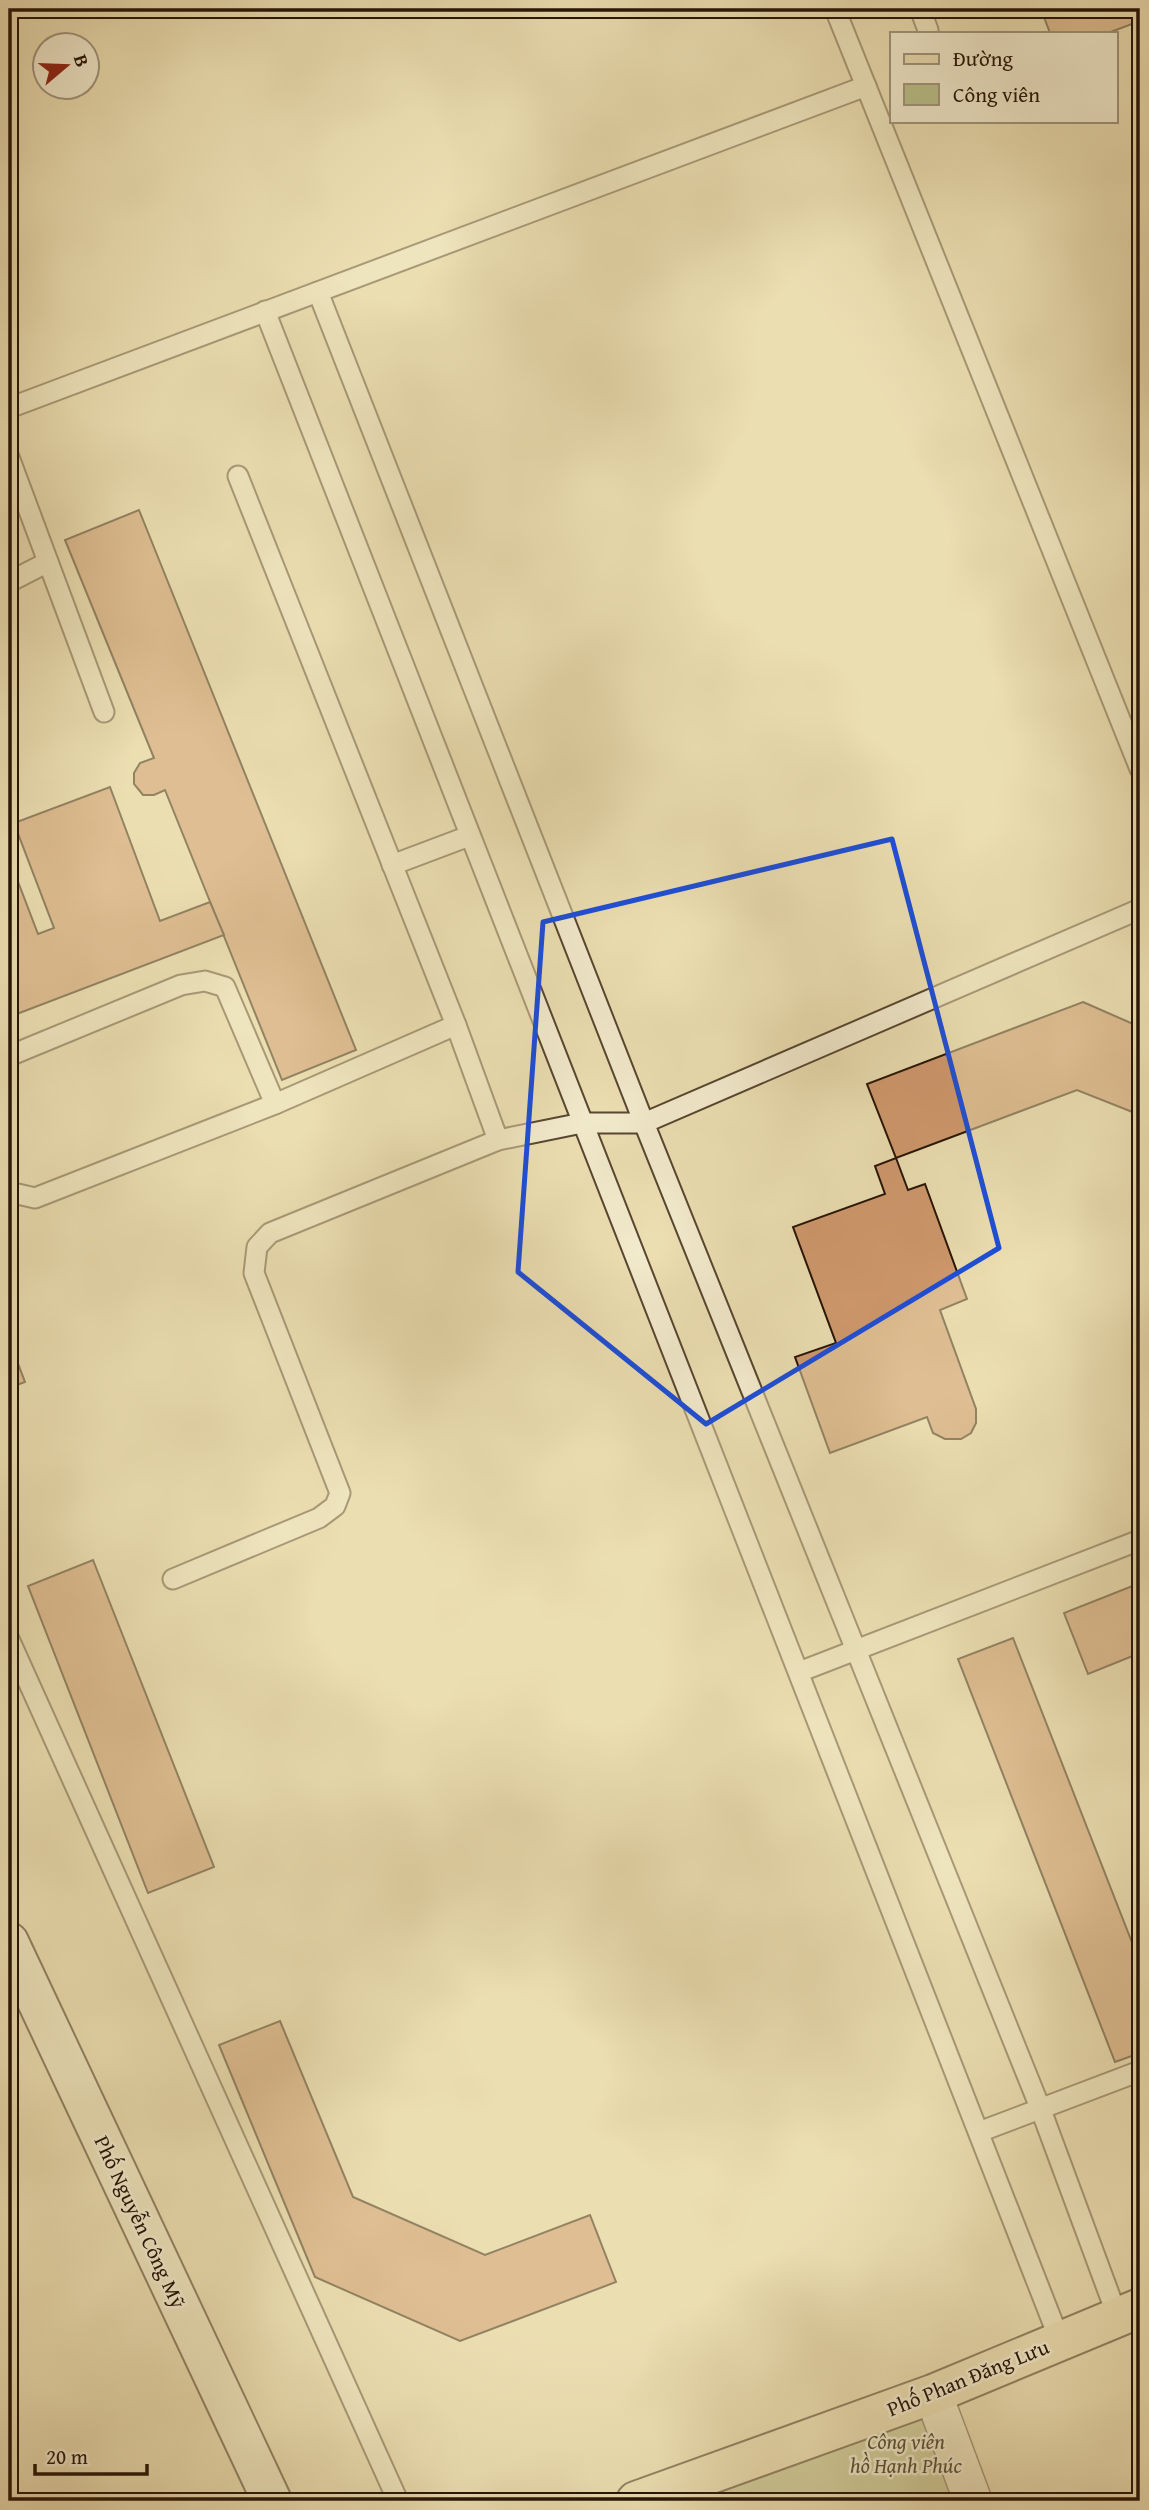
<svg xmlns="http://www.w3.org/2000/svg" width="1149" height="2510" font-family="'Gentium Book Plus',serif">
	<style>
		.green { fill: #b9c18a; stroke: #706a48; stroke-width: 2 }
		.building { fill: #cf986d; stroke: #261406; stroke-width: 2 }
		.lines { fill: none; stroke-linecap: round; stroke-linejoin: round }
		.lane-casing { stroke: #574631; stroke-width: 23 }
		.street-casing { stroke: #574631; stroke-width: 40 }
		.secondary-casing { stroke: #261406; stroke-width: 42 }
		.primary-casing { stroke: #261406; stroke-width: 42 }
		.lane { stroke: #f2eacc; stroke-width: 19 }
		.street { stroke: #f2eacc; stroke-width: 37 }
		.secondary { stroke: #f2eacc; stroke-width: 38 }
		.primary { stroke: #ebdeb1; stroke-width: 38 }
		.marked { fill: none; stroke: #1d4ed8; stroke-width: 5; stroke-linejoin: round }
		.labels { text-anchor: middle; stroke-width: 5; stroke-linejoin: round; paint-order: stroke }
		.street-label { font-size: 21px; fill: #261406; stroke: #f2eacc }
		.park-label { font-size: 21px; font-style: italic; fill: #595134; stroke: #f2eacc }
	</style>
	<rect width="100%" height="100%" fill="#ebdeb1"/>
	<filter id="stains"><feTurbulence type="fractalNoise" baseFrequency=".00286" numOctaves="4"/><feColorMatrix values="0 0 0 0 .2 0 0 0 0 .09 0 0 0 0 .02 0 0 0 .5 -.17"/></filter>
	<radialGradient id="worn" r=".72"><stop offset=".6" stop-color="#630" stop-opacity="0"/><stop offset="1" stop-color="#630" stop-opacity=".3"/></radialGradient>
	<path class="green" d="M933 2394 974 2501H646Z"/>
	<g class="building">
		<path d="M1041 9H1135L1140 21 1108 33H1050Z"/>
		<path d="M139 510 356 1050 282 1080 165 790 154 795H143L134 784V773L140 763 154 758 65 540Z"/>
		<path d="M110 787 160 921 210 902 224 935 9 1017V858L38 934 54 928 14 823Z"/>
		<path d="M1083 1002 1140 1027V1115L1077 1090 896 1158 867 1084Z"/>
		<path d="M896 1158 908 1190 925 1184 967 1299 940 1310 976 1409V1423L971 1433 961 1439H945L933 1433 927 1417 830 1453 795 1357 836 1343 793 1227 885 1194 875 1166Z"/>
		<path d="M9 1340 25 1382 9 1388Z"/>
		<path d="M93 1560 214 1867 148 1893 28 1586Z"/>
		<path d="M1140 1583V1653L1088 1674 1064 1613Z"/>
		<path d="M1013 1638 1140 1963V2053L1115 2062 958 1659Z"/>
		<path d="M280 2021 353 2197 485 2255 590 2215 616 2282 460 2341 315 2277 219 2045Z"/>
	</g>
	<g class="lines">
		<defs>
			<g id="lane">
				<path d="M835 9 1140 769"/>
				<path d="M920 9 928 30"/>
				<path d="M318 292 644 1123 1041 2110 1118 2318"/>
				<path d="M265 311 1060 2341"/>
				<path d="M9 408 866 86"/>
				<path d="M9 457 104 712"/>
				<path d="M238 476 456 1025 498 1140"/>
				<path d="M9 582 48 562"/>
				<path d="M392 865 469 836"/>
				<path d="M9 1056 181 985 205 981 225 987 275 1104"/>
				<path d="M9 1192 35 1198 275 1104 456 1025"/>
				<path d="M173 1579 319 1518 335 1506 340 1493 254 1273 257 1247 270 1233 498 1140 582 1123H644L1140 909"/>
				<path d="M9 1639 398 2501"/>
				<path d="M799 1672 1140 1540"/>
				<path d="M979 2132 1140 2071"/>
			</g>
			<path id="street" d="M933 2394 973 2501"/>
			<path id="secondary" d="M9 1942 272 2501"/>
			<path id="primary" d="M636 2501 933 2394 1140 2308"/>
		</defs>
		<use href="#lane" class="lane-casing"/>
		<use href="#street" class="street-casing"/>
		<use href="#secondary" class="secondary-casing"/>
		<use href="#primary" class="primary-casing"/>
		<use href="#lane" class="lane"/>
		<use href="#street" class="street"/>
		<use href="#secondary" class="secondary"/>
		<use href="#primary" class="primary"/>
	</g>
	<path d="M0 0H1149V2510H0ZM892 839 999 1248 706 1424 518 1272 543 922Z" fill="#ebdeb1" fill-opacity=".55" fill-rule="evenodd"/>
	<path class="marked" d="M892 839 999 1248 706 1424 518 1272 543 922Z"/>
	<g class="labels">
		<g class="street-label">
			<text transform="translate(140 2222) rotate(65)" y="7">Phố Nguyễn Công Mỹ</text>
			<text transform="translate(968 2378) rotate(-22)" y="7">Phố Phan Đăng Lưu</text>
		</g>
		<g class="park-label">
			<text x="906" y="2449">Công viên<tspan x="906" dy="24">hồ Hạnh Phúc</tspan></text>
		</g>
	</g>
	<rect width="1149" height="2510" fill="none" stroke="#ebdeb1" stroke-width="35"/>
	<rect x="10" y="10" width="1128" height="2489" fill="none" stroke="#261406" stroke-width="3.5"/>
	<rect x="18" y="18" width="1114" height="2475" fill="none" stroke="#261406" stroke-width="2"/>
	<rect x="890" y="32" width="228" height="91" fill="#f2eacc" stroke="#a0947d" stroke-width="2"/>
	<rect x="904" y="54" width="35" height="10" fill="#ebdeb1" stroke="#a0947d" stroke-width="2"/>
	<text x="953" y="66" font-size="21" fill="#261406">Đường</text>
	<rect x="904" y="84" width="35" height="21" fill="#b9c18a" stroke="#a0947d" stroke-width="2"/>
	<text x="953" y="102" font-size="21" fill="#261406">Công viên</text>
	<g transform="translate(66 66) rotate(71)"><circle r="33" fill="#f2eacc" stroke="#a0947d" stroke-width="2"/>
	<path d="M0-5L12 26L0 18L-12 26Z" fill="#8f2418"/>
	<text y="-10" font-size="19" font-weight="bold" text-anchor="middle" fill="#261406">B</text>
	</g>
	<path d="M35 2464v10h112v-10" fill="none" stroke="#261406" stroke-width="3.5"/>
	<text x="46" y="2464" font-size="21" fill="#261406" stroke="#f2eacc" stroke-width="5" paint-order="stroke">20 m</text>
	<rect width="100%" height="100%" filter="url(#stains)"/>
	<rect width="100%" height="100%" fill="url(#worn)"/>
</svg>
